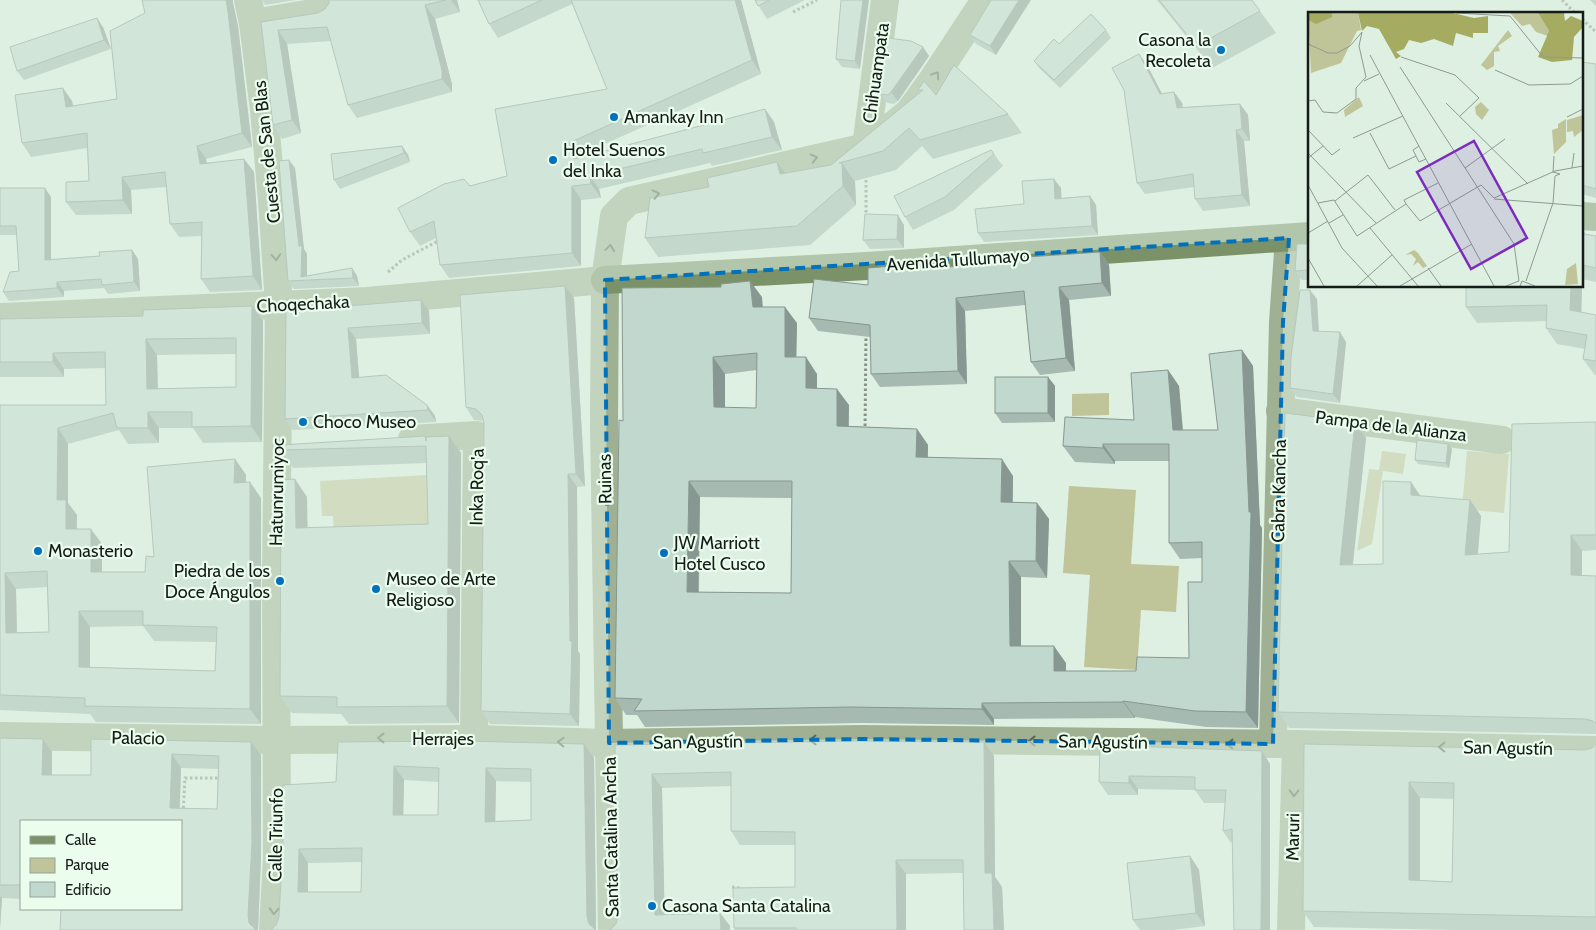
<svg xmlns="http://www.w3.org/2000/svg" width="1596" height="930" font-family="Cabin,sans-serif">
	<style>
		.green { fill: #c0c499 }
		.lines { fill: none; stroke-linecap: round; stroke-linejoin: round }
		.path { stroke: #859287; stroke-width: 3; stroke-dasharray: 2.5 2.5; stroke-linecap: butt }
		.street { stroke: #a0b093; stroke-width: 28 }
		.secondary { stroke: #7b9269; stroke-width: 28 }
		.wall { fill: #a6bab2; fill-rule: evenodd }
		.shaded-wall { fill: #879791 }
		.building { fill: #c1d8cf; stroke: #879791; fill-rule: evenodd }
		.oneway { stroke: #5a6654 }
		.marked { fill: none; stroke: #0071bc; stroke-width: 4; stroke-dasharray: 10 6; stroke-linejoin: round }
		.poi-dot { fill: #0071bc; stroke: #ebfeee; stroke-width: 2 }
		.labels { text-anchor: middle; stroke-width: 4.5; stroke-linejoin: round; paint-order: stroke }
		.poi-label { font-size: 18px; fill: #151b16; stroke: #ebfeee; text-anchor: start }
		.street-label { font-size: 18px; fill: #151b16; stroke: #ebfeee }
		.inset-road { fill: none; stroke: #8e9b90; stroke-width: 1 }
		.view { fill: #7b2cbf; fill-opacity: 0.15; stroke: #7b2cbf; stroke-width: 2.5 }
		.inset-edge { fill: none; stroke: #151b16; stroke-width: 2.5 }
	</style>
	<rect width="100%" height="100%" fill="#def0e1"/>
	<g class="green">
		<path d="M1109 393V415L1072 416V394Z"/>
		<path d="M1382 451 1406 454 1403 474 1383 471 1372 544 1357 551 1369 469 1379 470Z"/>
		<path d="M1467 451 1509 454 1504 513 1462 509Z"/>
		<path d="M428 475 430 535 334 533 333 516H322L320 481Z"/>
		<path d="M1069 486 1136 490 1131 564 1179 566 1176 612 1141 610 1137 670 1084 667 1090 575 1063 573Z"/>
	</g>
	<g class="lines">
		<g class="path">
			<path d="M1562 0 1576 14"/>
			<path d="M793 12 817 0"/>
			<path d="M1582 19 1596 32"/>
			<path d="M866 175V218"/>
			<path d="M388 272 402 260 440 240"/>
			<path d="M865 431 866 332"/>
			<path d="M185 778H221L219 815 183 814Z"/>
			<path d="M732 887 740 888"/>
		</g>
		<g class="street">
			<path d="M248 0 253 23 264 110 272 200 279 305 276 580 277 857 273 930"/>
			<path d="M253 23 324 11"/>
			<path d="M866 147 885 0"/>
			<path d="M0 317 367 301 605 280"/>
			<path d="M1280 411 1502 440"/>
			<path d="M412 439 477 435 474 739"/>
			<path d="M0 736 276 740 474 739 609 743 862 739 1296 744 1596 750"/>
			<path d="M1273 744 1283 322 1289 238"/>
			<path d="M612 930 604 423 605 280 614 216 629 201 866 147 909 112 933 79 985 0"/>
			<path d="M1291 930 1296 744"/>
		</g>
		<g class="secondary">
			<path d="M1582 216 1596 217"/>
			<path d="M605 280 867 266 1310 236"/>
		</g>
	</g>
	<g class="wall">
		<path d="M262 0H296L265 5Z"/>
		<path d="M329 0H457L460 12 435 19 452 84V92L357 118 348 105 331 41 287 44 301 133 282 139 273 125 261 22 318 13 325 9 329 3Z"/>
		<path d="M478 0H741L761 74 578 156 579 158 765 109 774 122 782 150 712 166 710 163 599 189 601 198 581 200V266L449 278 440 265 436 238 420 246 410 232 470 186 507 176 607 89 572 4 498 38 489 24Z"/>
		<path d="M755 0H805L767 19Z"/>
		<path d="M841 0 860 69 842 67 836 59Z"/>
		<path d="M991 0 996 55 976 44 970 35Z"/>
		<path d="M1157 0H1252L1276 33 1212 68Z"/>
		<path d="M1590 0H1596V6Z"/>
		<path d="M233 3 238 26 252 147 206 159 207 163 244 159 254 172 262 290 210 292 201 279V236L179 237 170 224 166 187 131 190 132 214 76 215 66 202 89 181 87 148 31 157 22 143 72 101 73 106 117 99Z"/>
		<path d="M103 27 111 49 24 80 17 71Z"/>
		<path d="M1106 30 1111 38 1060 88 1039 68 1034 61 1059 44Z"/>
		<path d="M923 47 929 56 898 101 894 104 887 103 881 94Z"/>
		<path d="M1582 62 1596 64V198L1582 194Z"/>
		<path d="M1147 65 1162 94 1174 92 1182 103 1183 107 1240 104 1248 115 1250 141H1244L1250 206 1203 211 1195 199 1194 187 1145 194 1137 183Z"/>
		<path d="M924 81 936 95 1008 114 1022 133 933 159 922 146 896 170 855 181 856 205 810 245 658 257 645 238 785 173 831 165 920 93 918 90Z"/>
		<path d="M402 146 408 155 410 162 340 189 334 180Z"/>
		<path d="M991 150 1003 166 954 210 913 230 905 217Z"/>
		<path d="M295 168 304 249 307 254V276L352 268 357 276 359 286 294 289 288 281Z"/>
		<path d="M0 188 51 197V260L100 256 132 250 138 259 140 291 108 294 104 288 64 291V297L9 301 3 292 19 271 17 235H0Z"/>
		<path d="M1061 188V198L1090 196 1096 205 1098 235 984 242 978 233 1024 204Z"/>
		<path d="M904 225V248L870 249 863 240Z"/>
		<path d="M1582 231 1586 234 1596 236V282L1582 279V285Z"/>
		<path d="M1310 244V280H1302L1295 271Z"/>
		<path d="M1100 252 1109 265 1111 296 1069 300 1075 371 1040 375 1031 362 1025 305 965 311 967 384 880 387 871 374 870 337 818 331 809 318 868 285 895 269 970 266Z"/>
		<path d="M1466 286H1582L1581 312 1596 315V375L1594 374 1583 359 1585 349 1557 344 1546 328V321L1477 323 1466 307Z"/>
		<path d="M762 297V307L797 323 796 357 817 374V388L849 405V426L917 429 928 445V457L1013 476V502L1037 503 1049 519 1047 578 1021 577V646L1066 663V671H1136L1189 658 1202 582V558L1180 559 1169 543V461H1115V464L1075 462 1063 446 1134 420 1168 370 1179 386 1183 430H1218L1242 350 1253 366 1260 525 1262 528 1258 728 1206 727 1135 717V718L994 719V725L862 723 645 727 637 715H626L615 698 623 421ZM757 370 756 408H725V374ZM700 497 792 498 791 593 699 592Z"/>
		<path d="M574 298 585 486 577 487 578 651 580 654 579 726 490 724 481 711 484 423V421L474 420 466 407Z"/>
		<path d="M1317 299 1319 331 1346 342 1340 403 1297 397 1290 388Z"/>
		<path d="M421 300 429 311 430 334 356 339 359 377 427 405 435 416 436 422 293 430 285 419 360 305Z"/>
		<path d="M252 306 263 321 262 442 203 443 193 428H159V443L128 444 119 430 68 444V503L77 515V529L102 544V572H145L154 557 235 459 246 475V483L261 498V724L96 722 90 714 0 710V405H106L105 368 64 369V377H0V319L143 316ZM236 354V387L158 389 157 355ZM47 587 49 632 17 633 16 589ZM143 626 154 641 216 642 215 671 90 667V627Z"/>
		<path d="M1048 377 1055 386V422L1002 423 995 413Z"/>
		<path d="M1355 422 1366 438 1353 565 1383 564 1420 496 1470 500 1481 516 1478 554 1509 552 1596 422V550L1582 551V575L1596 576V734L1289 728 1278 712Z"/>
		<path d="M449 436 461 453 459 723 349 724 341 714 292 713 280 696 307 497V528L428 524 426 463 293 468 281 450 426 437Z"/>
		<path d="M1452 449 1449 468 1418 464 1415 460Z"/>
		<path d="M0 738 43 739 52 752V775H91V739L261 755V857L258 930 181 909V821H21V899L2 898 0 928ZM181 768 218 769 217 809 180 808Z"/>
		<path d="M338 742 584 744 594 758 596 930 276 925 279 917 283 843 336 782ZM404 780 439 782 438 815H403ZM496 781 531 782V820L495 821ZM362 862 361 892H308V863Z"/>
		<path d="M1304 744 1585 750 1592 748 1596 744V930H1456L1314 927 1303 911ZM1420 798 1454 799 1452 882 1420 880Z"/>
		<path d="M615 745 994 756 995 877 1002 887 1004 930H964V873L906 874V930H735L734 928 795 887V845H740L731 831V786L662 788 664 915 720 913 730 926V930H609L611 929 616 924 618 916Z"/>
		<path d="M1100 745 1270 764 1231 843 1223 831 1225 803H1204L1195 790 1138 789V795H1108L1099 782Z"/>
		<path d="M1190 856 1199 870 1205 926 1173 930H1140L1133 920Z"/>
	</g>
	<g class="shaded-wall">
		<path d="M226 0H233V3L238 26 252 147 242 133Z"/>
		<path d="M451 0H457L460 12Z"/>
		<path d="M735 0H741L761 74 752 60Z"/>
		<path d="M863 0H869L860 69 855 61Z"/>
		<path d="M1019 0H1031L996 55 990 46Z"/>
		<path d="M425 5 435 19 452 84V92L442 79Z"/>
		<path d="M97 18 103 27 111 49 104 40Z"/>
		<path d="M278 30 287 44 301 133 292 120Z"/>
		<path d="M923 47 929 56 898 101 891 92Z"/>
		<path d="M1139 54 1147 65 1168 105 1160 94Z"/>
		<path d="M63 88 72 101 75 120 66 107Z"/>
		<path d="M1174 92 1182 103 1185 119 1177 108Z"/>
		<path d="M1240 104 1248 115 1250 141 1242 129Z"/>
		<path d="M765 109 774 122 782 150 772 137Z"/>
		<path d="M1236 130 1244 141 1250 206 1242 195Z"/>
		<path d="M569 143 578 156 584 172 574 159Z"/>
		<path d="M197 146 206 159 209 177 200 164Z"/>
		<path d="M402 146 408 155 410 162 404 153Z"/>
		<path d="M244 159 254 172 262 290 253 276Z"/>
		<path d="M289 160 295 168 304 249 307 254V280L301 277Z"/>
		<path d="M777 162 790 180 780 174Z"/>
		<path d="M842 163 855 182 856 205 843 186Z"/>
		<path d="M590 176 599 189 601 198 591 184Z"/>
		<path d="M122 177 131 190 132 214 123 200Z"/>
		<path d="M1054 179 1061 188 1062 208 1055 199Z"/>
		<path d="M572 186 581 200V266L572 253Z"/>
		<path d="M45 188 51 197V270L45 260Z"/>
		<path d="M1090 196 1096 205 1098 235 1092 226Z"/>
		<path d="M898 215 904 225V248L897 239Z"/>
		<path d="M132 250 138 259 140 291 134 282Z"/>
		<path d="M1100 252 1109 265 1111 296 1102 283Z"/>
		<path d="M352 268 357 276 359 286 353 278Z"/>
		<path d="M750 281 762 297 764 323 753 307Z"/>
		<path d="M57 282 64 291V297L57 288Z"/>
		<path d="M565 286 574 298 585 486 576 474Z"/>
		<path d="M1571 286H1582L1581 326 1570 310Z"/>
		<path d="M1059 287 1069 300 1075 371 1066 358Z"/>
		<path d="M1310 290 1317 299 1319 340 1313 331Z"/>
		<path d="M956 298 965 311 967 384 958 371Z"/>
		<path d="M421 300 429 311 430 334 422 323Z"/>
		<path d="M252 306 263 321 262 442 251 426Z"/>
		<path d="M785 307 797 323 796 374 785 357Z"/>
		<path d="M348 328 356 339 360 389 352 378Z"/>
		<path d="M1340 332 1346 342 1340 403 1333 394Z"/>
		<path d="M146 339 157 355 158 405 147 389Z"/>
		<path d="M1242 350 1253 366 1260 525 1262 528 1258 728 1246 712 1249 512Z"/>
		<path d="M53 353 64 369V377L53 362Z"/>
		<path d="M713 357 725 374V424L714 407Z"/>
		<path d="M806 357 817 374V404L806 388Z"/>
		<path d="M1168 370 1179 386 1184 446 1173 430Z"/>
		<path d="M1048 377 1055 386V422L1048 413Z"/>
		<path d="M837 389 849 405 848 442 837 426Z"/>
		<path d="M427 405 435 416 436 422 428 410Z"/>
		<path d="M148 412 159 428V443L148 428Z"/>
		<path d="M1355 422 1366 438 1351 581 1340 565Z"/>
		<path d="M58 428 68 444V503L77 515 76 545 66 529 57 500Z"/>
		<path d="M917 429 928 445 927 473 916 457Z"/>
		<path d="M449 436 461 453 459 723 447 706Z"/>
		<path d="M1103 444 1115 461V464L1103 448Z"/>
		<path d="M1448 444 1452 449 1449 468 1446 463Z"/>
		<path d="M235 459 246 475 245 499 234 483Z"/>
		<path d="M1002 459 1013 476 1012 518 1001 502Z"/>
		<path d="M568 474 577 487 578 651 580 654 579 726 570 714Z"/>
		<path d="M295 479 307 497 308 546 296 528Z"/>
		<path d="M689 481 700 497 698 608 687 592Z"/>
		<path d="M250 482 261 498V724L250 709Z"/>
		<path d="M1411 482 1422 498 1411 495Z"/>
		<path d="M1470 500 1481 516 1476 571 1465 555Z"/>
		<path d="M1037 503 1049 519 1047 578 1036 561Z"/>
		<path d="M91 529 102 544V588L91 572Z"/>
		<path d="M1571 535 1582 551V591L1571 575Z"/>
		<path d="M1009 561 1021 577V663L1010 646Z"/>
		<path d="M5 573 16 589 17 649 6 633Z"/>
		<path d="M79 611 90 627V683L79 667Z"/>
		<path d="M1054 646 1066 663V687L1054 671Z"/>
		<path d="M1123 701 1135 717V718L1123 702Z"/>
		<path d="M982 703 994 719V725L982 709Z"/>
		<path d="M43 739 52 752V789L42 775Z"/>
		<path d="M251 742 261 755V857L258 930H254L249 923 248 915Z"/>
		<path d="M984 742 994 756 995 877 1002 887 1004 930H994L985 873Z"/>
		<path d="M584 744 594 758 596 930H593L589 924 587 917Z"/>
		<path d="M1262 751 1270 764V930H1261Z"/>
		<path d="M172 754 181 768 179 821 170 808Z"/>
		<path d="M394 766 404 780 403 828 393 815Z"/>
		<path d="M486 768 496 781 495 835 485 822Z"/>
		<path d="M652 774 662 788 665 929 655 915Z"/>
		<path d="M1129 776 1138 789V795L1129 783Z"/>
		<path d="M1409 782 1420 798V896L1409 880Z"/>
		<path d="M299 849 308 863V906L298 892Z"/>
		<path d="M1190 856 1199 870 1205 926 1196 913Z"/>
		<path d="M896 860 906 874V930H897Z"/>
		<path d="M0 896 2 898 0 928Z"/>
		<path d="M720 913 730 926V930H721Z"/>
	</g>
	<g class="building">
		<path d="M142 0H226L228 12 242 133 197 146 200 164 244 159 253 276 201 279 202 222 170 224 165 172 122 177 123 200 66 202V182L89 181 87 133 22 143 15 95 63 88 66 107 117 99 110 31 145 13Z"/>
		<path d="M329 0H446L425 5 442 70V79L348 105 327 27 278 30 292 120 273 125 261 22 318 13 325 9 329 3Z"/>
		<path d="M478 0H542L489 24Z"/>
		<path d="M571 0H735L752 60 569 143 574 159 765 109 772 137 703 153 702 149 590 176 591 184 572 186V253L440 265 434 221 410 232 398 208 444 184 464 179 470 186 507 176 495 109 607 89Z"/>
		<path d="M755 0H769L758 6Z"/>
		<path d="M841 0H863L855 61 836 59Z"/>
		<path d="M991 0H1019L990 46 970 35Z"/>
		<path d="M1159 0H1252L1260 11 1196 46Z"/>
		<path d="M1091 14 1106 30 1054 80 1034 61 1054 39 1059 44Z"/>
		<path d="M97 18 104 40 17 71 10 47Z"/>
		<path d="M888 38 911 41 923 47 891 92 888 95 881 94Z"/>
		<path d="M1139 54 1160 94 1174 92 1177 108 1240 104 1242 129 1236 130 1242 195 1195 199 1193 174 1137 183 1124 90 1112 68Z"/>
		<path d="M1582 62 1596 64V189L1582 185Z"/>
		<path d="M954 65 1008 114 920 140 909 128 883 151 839 163H842L843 186 797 226 645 238 650 198 709 187 707 178 777 162 780 174 831 165 923 90H918L924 81 936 95Z"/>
		<path d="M402 146 404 153 334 180 331 154Z"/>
		<path d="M991 150 994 154 945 197 905 217 894 196Z"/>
		<path d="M289 160 299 246H302L301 277 352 268 353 278 288 281 279 161Z"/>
		<path d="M1054 179 1055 199 1090 196 1092 226 978 233 975 209 1024 204 1022 181Z"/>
		<path d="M0 188H45V260L100 256 99 252 132 250 134 282 102 285 101 279 57 282V288L3 292 10 272 19 271 16 226H0Z"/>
		<path d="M865 214 898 215 897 239 863 240Z"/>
		<path d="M1582 231 1584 232V234L1596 236V268L1582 265Z"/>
		<path d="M1297 244H1310V270L1295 271Z"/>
		<path d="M1100 252 1102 283 1059 287 1066 358 1031 362 1024 291 956 298 958 371 871 374 870 325 809 318 814 279 868 285V268L893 266V269L970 266 969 261Z"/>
		<path d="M750 281 753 307H785V357H806V388L837 389V426L917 429 916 457 1002 459 1001 502 1037 503 1036 561H1009L1010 646H1054V671H1136L1137 657 1189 658 1188 582H1202V542L1169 543V444H1103V448L1063 446 1065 417 1134 420 1131 373 1168 370 1173 430H1218L1209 354 1242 350 1249 512H1251L1246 712 1195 711 1123 701V702L982 703V709L850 707 634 711 642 699 615 698 619 420 623 421 622 288 721 287V284ZM757 353 756 408 714 407 713 357ZM689 481H792L791 593 687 592Z"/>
		<path d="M565 286 576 474H568L570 641H572L570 714 481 711 484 423 482 415 476 409 466 407 460 295Z"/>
		<path d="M1466 286H1571L1570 310 1596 315V361L1583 359 1587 335 1546 328 1547 305 1466 307Z"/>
		<path d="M1300 290H1310L1313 331 1340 332 1333 394 1290 388 1291 357Z"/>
		<path d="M421 300 422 323 348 328 352 378 386 375 427 405 428 410 285 419 286 308 360 305Z"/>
		<path d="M252 306 251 426 192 427V412H148V428H117L113 413 58 428 57 500H66V529H91V572H145L146 556 154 557 147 467 235 459 234 483 250 482V709L85 706V698L0 695V405H106L105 352 53 353V362H0V319L143 316V310ZM236 338V387L147 389 146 339ZM47 571 49 632 6 633 5 573ZM79 611H143V625L217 627 215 671 79 667Z"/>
		<rect x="995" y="377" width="53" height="36"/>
		<path d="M1285 413 1355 422 1340 565 1383 564V481L1411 482V495L1470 500 1465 555 1509 552 1512 424 1596 422V535H1571V575L1596 576V724L1593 721 1585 719 1278 712Z"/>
		<path d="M425 436 426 441V437L449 436 447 706 337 707V697L280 696 281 480 295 479 296 528 428 524 426 446 281 450V445Z"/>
		<path d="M1417 440 1448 444 1446 463 1415 460Z"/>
		<path d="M0 738 43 739 42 775H91V739L251 742 252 843 248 915 249 923 255 929 257 930H60L61 909H181V821H21V885H0ZM172 754 219 756 217 809 170 808Z"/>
		<path d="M464 741 584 744 587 917 589 924 596 930H271L276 925 279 917 283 843V785L336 782 338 742ZM394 766 439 768 438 815H393ZM486 768 531 769V820L485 822ZM362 848 361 892H298L299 849Z"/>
		<path d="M852 741 984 742 985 873H992L994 930H964L963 860H896L897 930H796V928H734L733 888 795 887V832L731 831V772L652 774 655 915 720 913 721 930H609L611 929 616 924 618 916 615 745Z"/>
		<path d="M1304 744 1585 750 1592 748 1596 744V917L1303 911ZM1409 782 1454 783 1452 882 1409 880Z"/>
		<path d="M1100 745 1262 751 1261 930H1234L1232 829 1223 831 1226 790H1195V777L1129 776V783L1099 782Z"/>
		<path d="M1190 856 1196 913 1133 920 1127 863Z"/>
	</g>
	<defs><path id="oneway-chevron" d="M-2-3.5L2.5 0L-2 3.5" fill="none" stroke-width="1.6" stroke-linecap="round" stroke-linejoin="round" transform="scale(1.25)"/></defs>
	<g class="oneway">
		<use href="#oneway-chevron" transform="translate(936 75) rotate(-56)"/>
		<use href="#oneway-chevron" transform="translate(814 158) rotate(-13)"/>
		<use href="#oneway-chevron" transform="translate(656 194) rotate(-13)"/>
		<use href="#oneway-chevron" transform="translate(610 248) rotate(-82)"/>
		<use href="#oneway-chevron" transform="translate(276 257) rotate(86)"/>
		<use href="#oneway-chevron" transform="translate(381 738) rotate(-180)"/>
		<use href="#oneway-chevron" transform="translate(813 740) rotate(179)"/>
		<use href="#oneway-chevron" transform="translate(1032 741) rotate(-179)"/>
		<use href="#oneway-chevron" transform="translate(561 742) rotate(-178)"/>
		<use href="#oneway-chevron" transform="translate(1230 744) rotate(-179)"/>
		<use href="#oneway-chevron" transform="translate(1442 747) rotate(-179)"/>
		<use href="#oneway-chevron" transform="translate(1294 793) rotate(91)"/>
		<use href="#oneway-chevron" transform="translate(274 911) rotate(93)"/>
	</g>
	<path d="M0 0H1596V930H0ZM1289 238 1283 322 1273 744 862 739 609 743 605 280Z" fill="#def0e1" fill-opacity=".55" fill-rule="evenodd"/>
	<path class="marked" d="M1289 238 1283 322 1273 744 862 739 609 743 605 280Z"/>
	<g class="poi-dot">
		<circle cx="1221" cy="50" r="5"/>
		<circle cx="614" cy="117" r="5"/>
		<circle cx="553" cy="160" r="5"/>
		<circle cx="303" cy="422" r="5"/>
		<circle cx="38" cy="551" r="5"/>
		<circle cx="664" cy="553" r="5"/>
		<circle cx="280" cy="581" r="5"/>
		<circle cx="376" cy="589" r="5"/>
		<circle cx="652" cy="906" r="5"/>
	</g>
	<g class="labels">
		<g class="poi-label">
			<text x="1211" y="46" text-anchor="end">Casona la<tspan x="1211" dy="21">Recoleta</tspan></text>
			<text x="624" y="123">Amankay Inn</text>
			<text x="563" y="156">Hotel Suenos<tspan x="563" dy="21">del Inka</tspan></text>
			<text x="313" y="428">Choco Museo</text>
			<text x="674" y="549">JW Marriott<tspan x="674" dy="21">Hotel Cusco</tspan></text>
			<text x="48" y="557">Monasterio</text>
			<text x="270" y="577" text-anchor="end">Piedra de los<tspan x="270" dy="21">Doce Ángulos</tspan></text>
			<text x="386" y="585">Museo de Arte<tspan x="386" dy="21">Religioso</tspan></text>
			<text x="662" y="912">Casona Santa Catalina</text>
		</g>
		<g class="street-label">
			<text transform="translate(876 73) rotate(-82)" y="6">Chihuampata</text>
			<text transform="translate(267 152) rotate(-96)" y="6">Cuesta de San Blas</text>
			<text transform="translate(958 260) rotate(-4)" y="6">Avenida Tullumayo</text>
			<text transform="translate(303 304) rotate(-3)" y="6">Choqechaka</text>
			<text transform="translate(1391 426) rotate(7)" y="6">Pampa de la Alianza</text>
			<text transform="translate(605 479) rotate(-91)" y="6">Ruinas</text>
			<text transform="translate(477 487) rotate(-89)" y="6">Inka Roq'a</text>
			<text transform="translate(1279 491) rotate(-89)" y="6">Cabra Kancha</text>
			<text transform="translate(277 492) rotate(-89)" y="6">Hatunrumiyoc</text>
			<text transform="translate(138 738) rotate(1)" y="6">Palacio</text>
			<text x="443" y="745">Herrajes</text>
			<text transform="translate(698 742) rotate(-1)" y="6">San Agustín</text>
			<text transform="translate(1103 742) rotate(1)" y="6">San Agustín</text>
			<text transform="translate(1508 748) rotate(1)" y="6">San Agustín</text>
			<text transform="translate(276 835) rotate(-89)" y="6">Calle Triunfo</text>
			<text transform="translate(611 837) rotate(-91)" y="6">Santa Catalina Ancha</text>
			<text transform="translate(1293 837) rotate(-89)" y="6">Maruri</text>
		</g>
	</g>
	<g transform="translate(1308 12)">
		<rect width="275" height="275" fill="#def0e1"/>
		<path d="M0 1H50L53 18 49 19 33 51 3 61ZM202 1H230L241 19 240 24 228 20 222 12 214 14ZM200 18 204 24 190 34 192 39 186 40V54L179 58 173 53ZM51 85 55 94 37 105 36 98ZM173 90 181 98 174 108 168 102 167 95ZM275 103V118L266 125 265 119 259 120V108ZM258 107V130L246 142 244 118 250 116V112ZM106 238 110 241 119 254 115 256 110 250 105 254 108 247 103 242 97 243ZM268 251 270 272 257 273 259 257Z" fill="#c0c499"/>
		<path d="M0 1H24V5L8 12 0 8ZM50 1H145L166 6 180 4V21H165V26L148 21 145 34 126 27 113 31 101 28 96 37 88 40 93 44 88 47 71 17 59 14 54 19ZM230 1H256L257 9 263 4 275 9V15L266 25 264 48 244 50 230 45 241 19Z" fill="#a6ab62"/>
		<path class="inset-road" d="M148 1 202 4 235 45 275 46M0 32 20 41H29L42 34 54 20 51 34 58 65 48 76V87L29 101 15 100 7 88 0 89M62 43 186 274M93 45 147 63 171 86 152 104M92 55 206 232 211 269 198 274M187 58 221 73 262 72 275 64M56 69 71 62M138 91 220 172M259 105 275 97M0 118 24 143 32 137M62 121 81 157 108 144M45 126 95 104M111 134 105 138 111 150 118 147M0 141 68 211M0 146 15 134M157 156 197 127M264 156 266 141M245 160 246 144M0 173 34 236 69 274M186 186 247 159 275 154M186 187 275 194M27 189 60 163 87 198M10 191 26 188 49 224 98 192M98 192 112 209 173 173 186 186M98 192 96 188 130 171M21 211 35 203M62 216 110 274M0 221 20 209M0 246 16 274M120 256 133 274M218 269 245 191 247 164 252 162 245 160M49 274 84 243M92 274 164 232M212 274 214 269 227 274"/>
		<path class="view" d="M166 129 219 226 163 257 109 160Z"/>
		<rect width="275" height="275" class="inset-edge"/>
	</g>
	<rect x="20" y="820" width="162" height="90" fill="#ebfeee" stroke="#95a398"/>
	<rect x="30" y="836" width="25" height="8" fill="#7b9269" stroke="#95a398"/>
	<text x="65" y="845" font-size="15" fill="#151b16">Calle</text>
	<rect x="30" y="858" width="25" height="15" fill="#c0c499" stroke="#95a398"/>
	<text x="65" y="870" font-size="15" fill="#151b16">Parque</text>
	<rect x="30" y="882" width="25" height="15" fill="#c1d8cf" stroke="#95a398"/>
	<text x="65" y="895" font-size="15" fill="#151b16">Edificio</text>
</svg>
